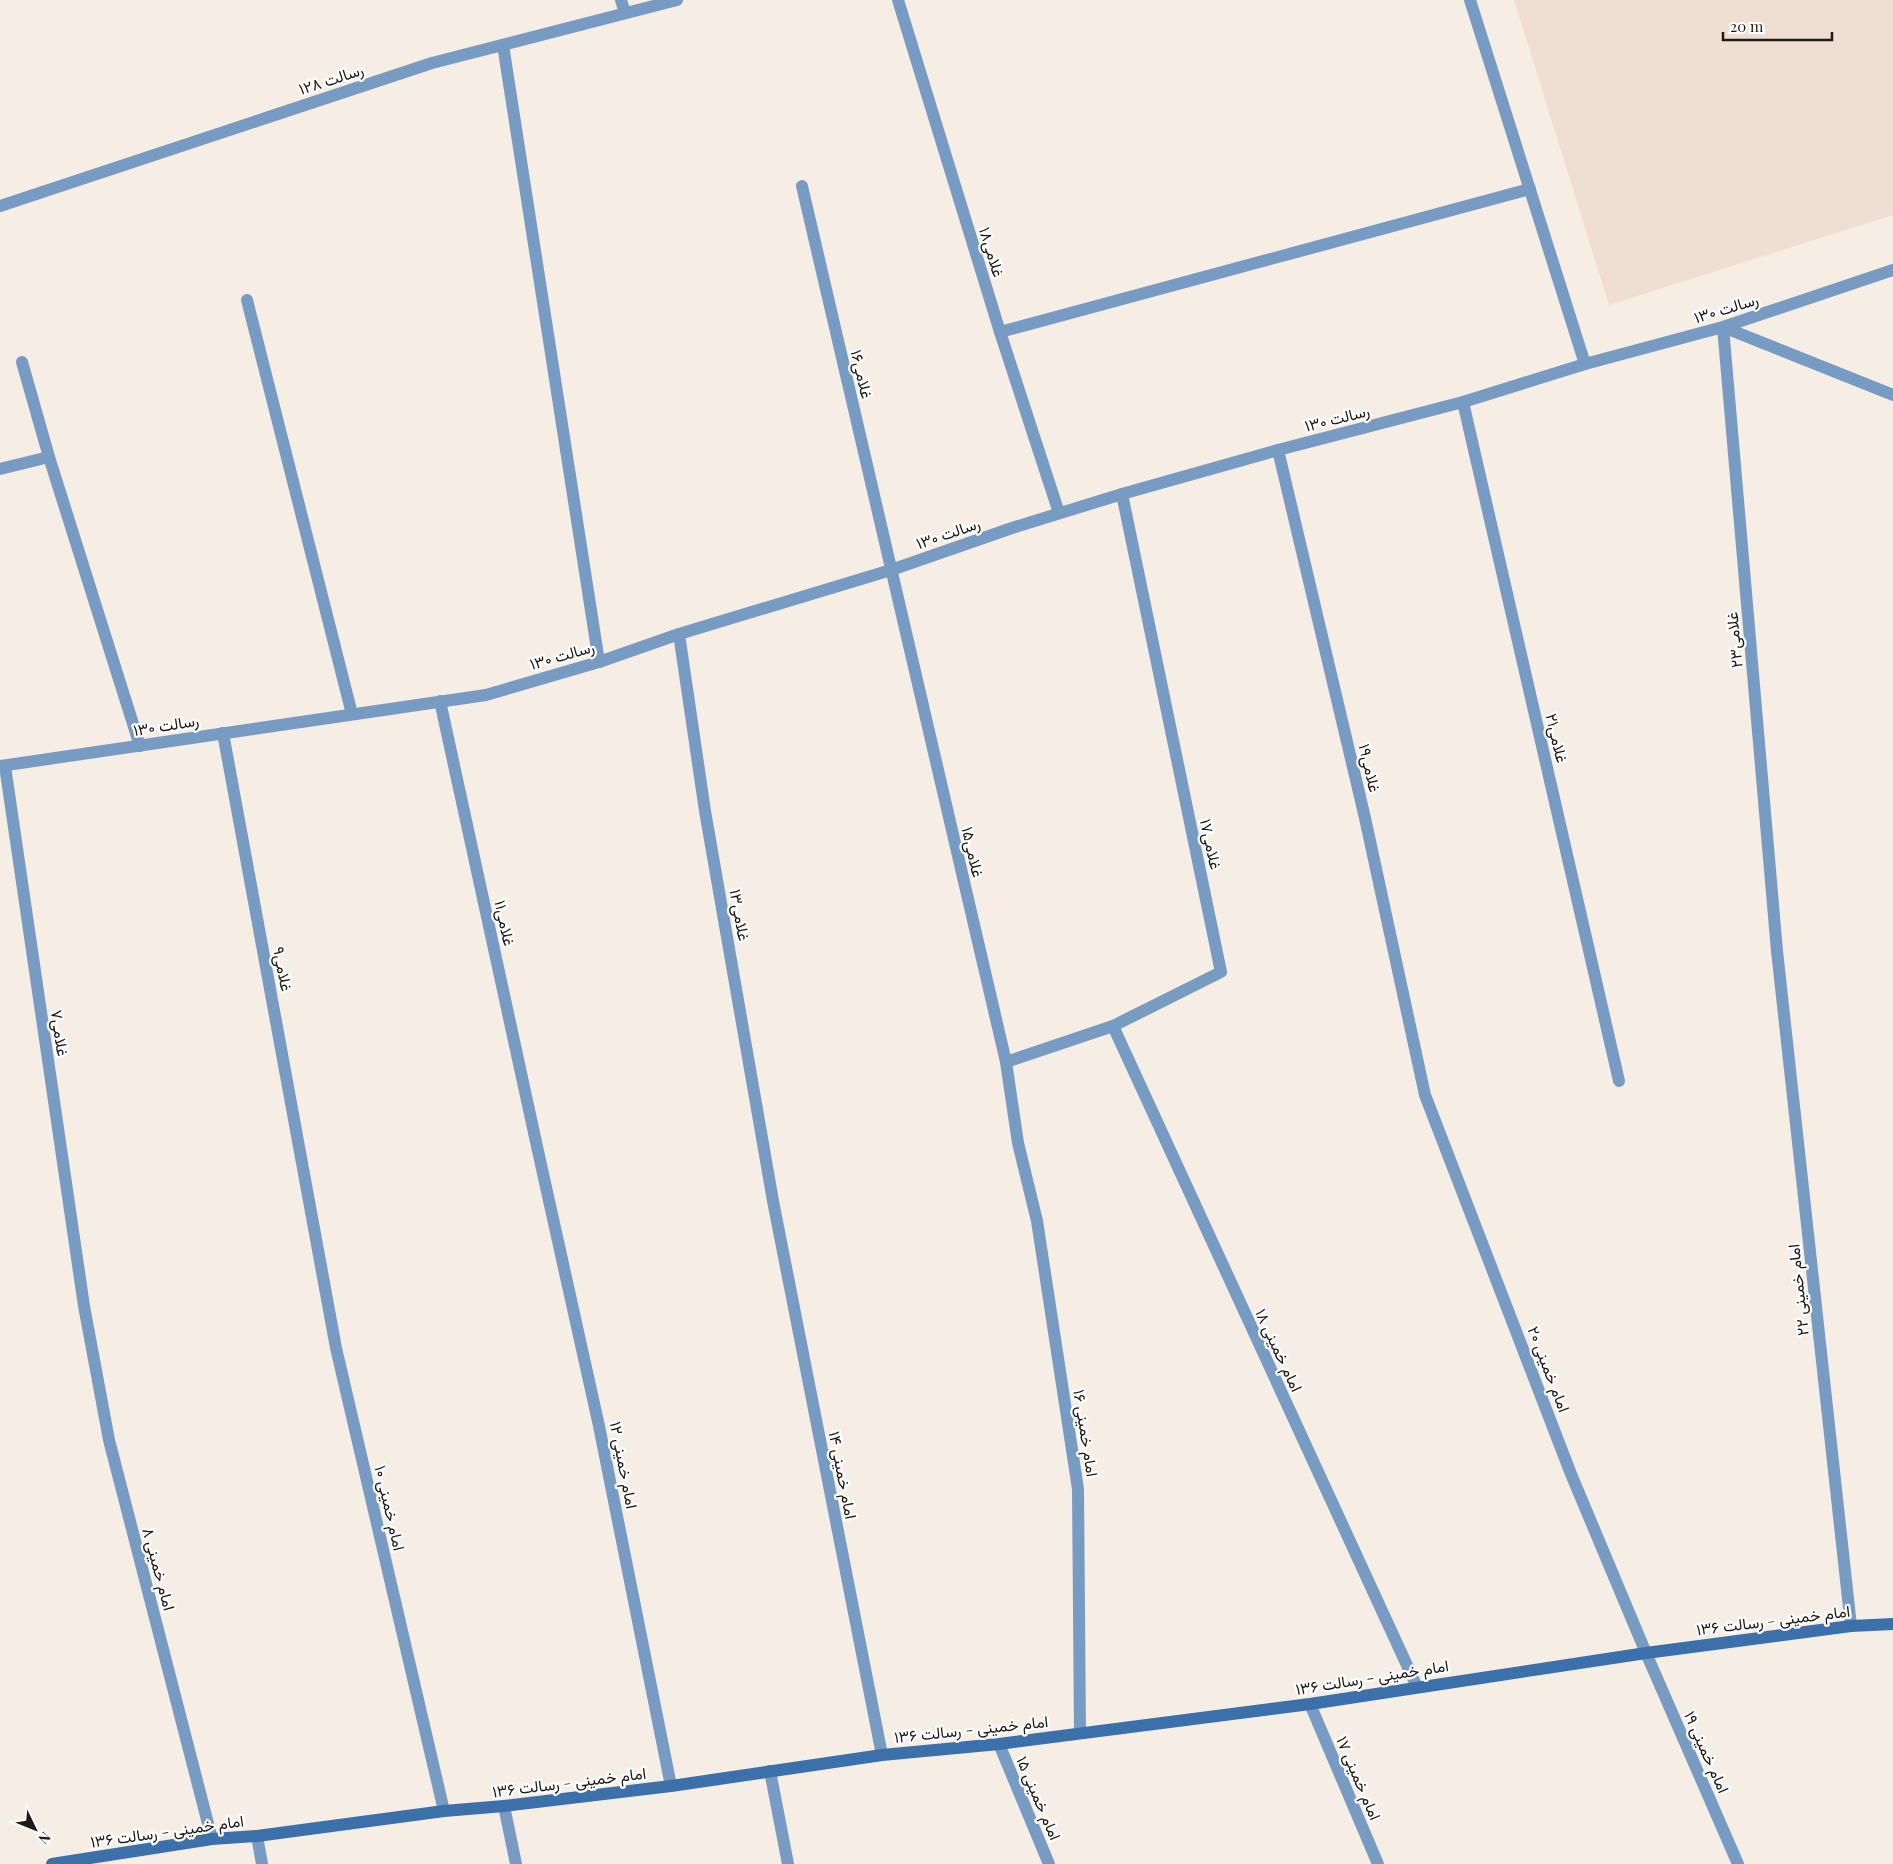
<svg xmlns="http://www.w3.org/2000/svg" width="1893" height="1864" font-family="'Playfair Display',Vazirmatn,serif">
	<style>
		.built { fill: #eedfd2 }
		.lines { fill: none; stroke-linecap: round; stroke-linejoin: round }
		.service { stroke: #779bc3; stroke-width: 12 }
		.minor { stroke: #779bc3; stroke-width: 12 }
		.tertiary { stroke: #779bc3; stroke-width: 12 }
		.secondary { stroke: #3b70ab; stroke-width: 12 }
		.labels { text-anchor: middle; stroke-width: 4.5; stroke-linejoin: round; paint-order: stroke }
		.street-label { font-size: 16px; fill: #1d1a17; stroke: #fff }
	</style>
	<rect width="100%" height="100%" fill="#f6eee5"/>
	<path class="built" d="M1514 0H1893V215L1609 305Z"/>
	<g class="lines">
		<g class="service">
			<path d="M247 300 352 714"/>
			<path d="M22 362 49 457 140 746"/>
			<path d="M440 701 538 1151 599 1426 671 1786"/>
			<path d="M223 733 336 1348 444 1811"/>
			<path d="M5 766 84 1306 109 1440 212 1839"/>
			<path d="M1113 1026 1417 1687"/>
			<path d="M1006 1062 1113 1026 1221 972 1122 494"/>
		</g>
		<g class="minor">
			<path d="M621 0 625 13"/>
			<path d="M898 0 1000 332 1059 513"/>
			<path d="M503 45 599 662"/>
			<path d="M802 186 1006 1062 1018 1143 1037 1221 1078 1489 1080 1732"/>
			<path d="M0 206 432 63 677 0"/>
			<path d="M1000 332 1530 189"/>
			<path d="M1463 402 1619 1081"/>
			<path d="M1278 450 1365 818 1425 1095 1571 1474 1646 1653 1738 1864"/>
			<path d="M0 469 49 457"/>
			<path d="M679 634 705 811 773 1201 882 1755"/>
			<path d="M1851 1626 1777 951 1723 327 1893 395"/>
			<path d="M1310 1704 1378 1864"/>
			<path d="M999 1744 1049 1864"/>
			<path d="M770 1771 788 1864"/>
			<path d="M504 1806 516 1864"/>
			<path d="M257 1836 262 1864"/>
		</g>
		<g class="tertiary">
			<path d="M1470 0 1585 364"/>
			<path d="M0 766 486 695 599 662 679 634 891 570 1012 528 1122 494 1278 450 1463 402 1585 364 1723 327 1893 270"/>
		</g>
		<path class="secondary" d="M52 1864 212 1839 257 1836 444 1811 504 1806 671 1786 882 1755 999 1744 1310 1704 1646 1653 1851 1626 1893 1624"/>
	</g>
	<g class="labels">
		<g class="street-label">
			<text transform="translate(331 79) rotate(-18)" y="6">رسالت ۱۲۸</text>
			<text transform="translate(992 252) rotate(73)" y="6">غلامی۱۸</text>
			<text transform="translate(1726 308) rotate(-17)" y="6">رسالت ۱۳۰</text>
			<text transform="translate(862 374) rotate(77)" y="6">غلامی۱۶</text>
			<text transform="translate(1337 418) rotate(-14)" y="6">رسالت ۱۳۰</text>
			<text transform="translate(948 533) rotate(-19)" y="6">رسالت ۱۳۰</text>
			<text transform="translate(1734 640) rotate(-95)" y="6">غلامی۲۳</text>
			<text transform="translate(562 655) rotate(-16)" y="6">رسالت ۱۳۰</text>
			<text transform="translate(166 725) rotate(-9)" y="6">رسالت ۱۳۰</text>
			<text transform="translate(1557 738) rotate(77)" y="6">غلامی۲۱</text>
			<text transform="translate(1370 768) rotate(77)" y="6">غلامی۱۹</text>
			<text transform="translate(1211 844) rotate(78)" y="6">غلامی۱۷</text>
			<text transform="translate(973 852) rotate(77)" y="6">غلامی۱۵</text>
			<text transform="translate(740 915) rotate(80)" y="6">غلامی۱۳</text>
			<text transform="translate(505 923) rotate(78)" y="6">غلامی۱۱</text>
			<text transform="translate(283 969) rotate(79)" y="6">غلامی۹</text>
			<text transform="translate(60 1033) rotate(82)" y="6">غلامی۷</text>
			<text transform="translate(1798 1290) rotate(-96)" y="6">امام خمینی ۲۲</text>
			<text transform="translate(1279 1350) rotate(65)" y="6">امام خمینی ۱۸</text>
			<text transform="translate(1549 1369) rotate(69)" y="6">امام خمینی ۲۰</text>
			<text transform="translate(1086 1433) rotate(81)" y="6">امام خمینی ۱۶</text>
			<text transform="translate(624 1465) rotate(79)" y="6">امام خمینی ۱۲</text>
			<text transform="translate(843 1475) rotate(79)" y="6">امام خمینی ۱۴</text>
			<text transform="translate(390 1508) rotate(77)" y="6">امام خمینی ۱۰</text>
			<text transform="translate(159 1569) rotate(75)" y="6">امام خمینی ۸</text>
			<text transform="translate(1773 1620) rotate(-7)" y="6">امام خمینی - رسالت ۱۳۶</text>
			<text transform="translate(1372 1677) rotate(-9)" y="6">امام خمینی - رسالت ۱۳۶</text>
			<text transform="translate(971 1729) rotate(-6)" y="6">امام خمینی - رسالت ۱۳۶</text>
			<text transform="translate(1707 1752) rotate(66)" y="6">امام خمینی ۱۹</text>
			<text transform="translate(1359 1778) rotate(67)" y="6">امام خمینی ۱۷</text>
			<text transform="translate(569 1782) rotate(-7)" y="6">امام خمینی - رسالت ۱۳۶</text>
			<text transform="translate(1039 1798) rotate(67)" y="6">امام خمینی ۱۵</text>
			<text transform="translate(167 1831) rotate(-8)" y="6">امام خمینی - رسالت ۱۳۶</text>
		</g>
	</g>
	<g transform="translate(35 1829) rotate(133)" stroke="#ffffff" stroke-width="4" paint-order="stroke">
	<path d="M0-4L9 19L0 12L-9 19Z" fill="#1d1a17"/>
	<text y="-8" font-size="14" font-weight="bold" text-anchor="middle" fill="#1d1a17">N</text>
	</g>
	<path d="M1723 32v8h109v-8" fill="none" stroke="#1d1a17" stroke-width="2.5"/>
	<text x="1730" y="32" font-size="15" fill="#1d1a17" stroke="#ffffff" stroke-width="4" paint-order="stroke">20 m</text>
</svg>
